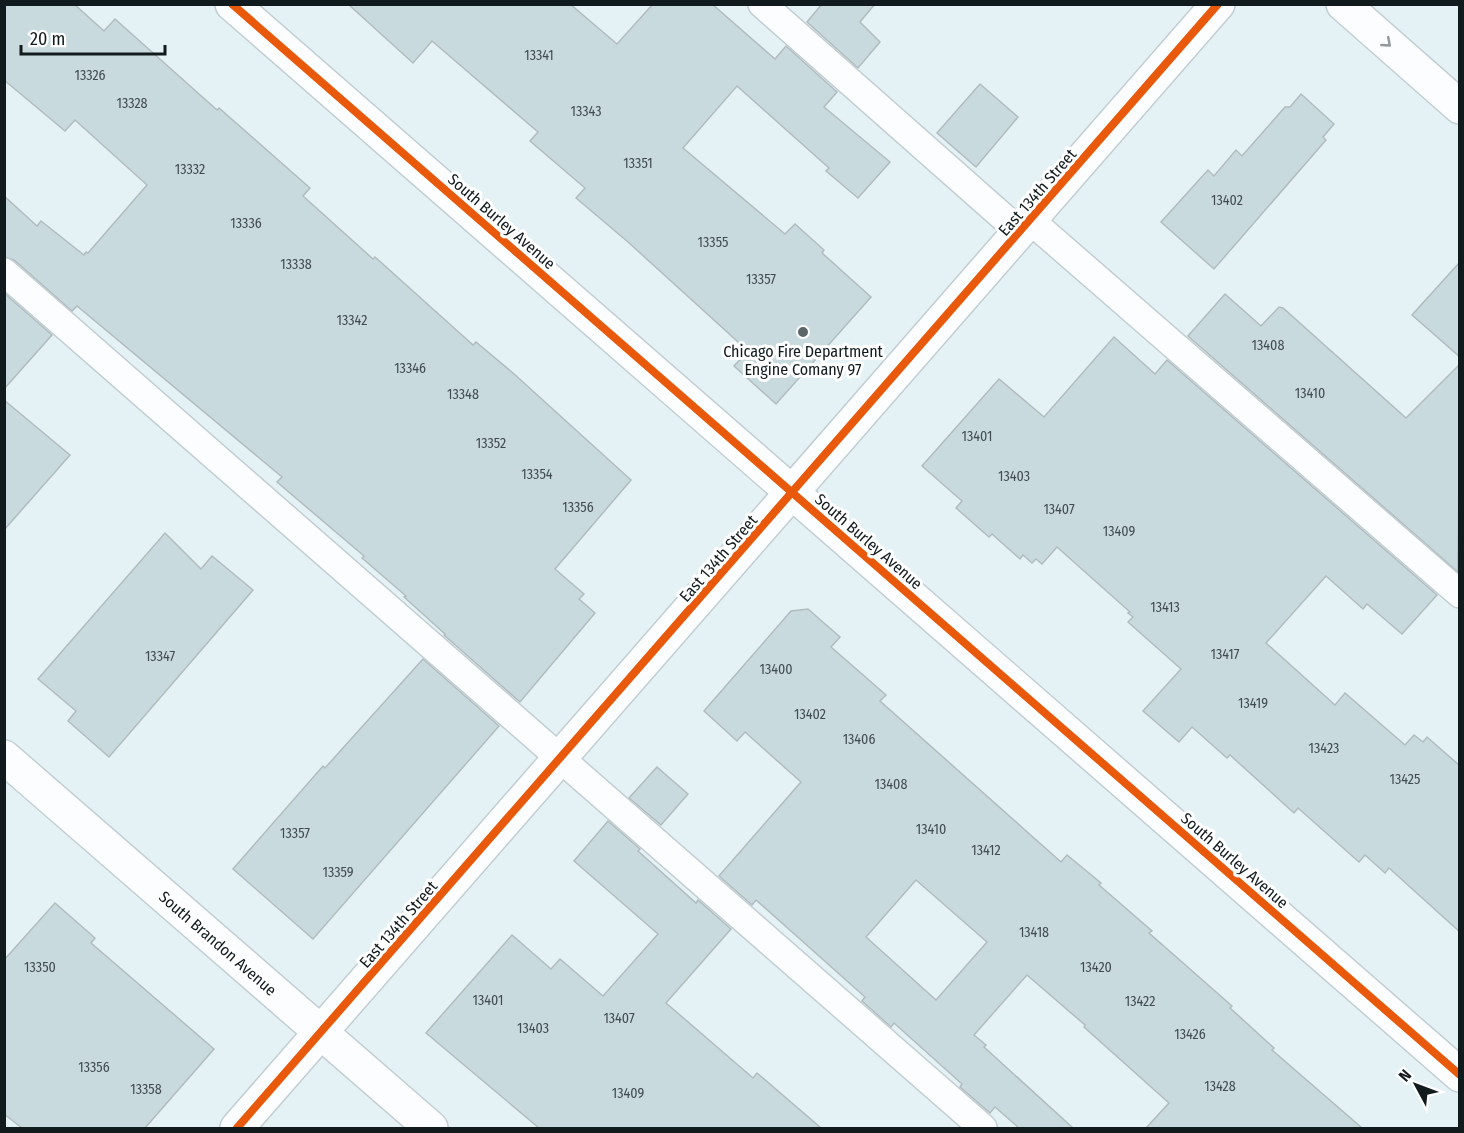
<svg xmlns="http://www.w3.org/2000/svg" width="1464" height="1133" font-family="'Fira Sans Condensed',sans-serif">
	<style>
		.building { fill: #c9dadf; stroke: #b1bcbf; stroke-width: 1.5; fill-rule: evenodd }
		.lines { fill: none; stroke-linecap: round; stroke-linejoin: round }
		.service-casing { stroke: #c3ced2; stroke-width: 30 }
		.minor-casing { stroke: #c3ced2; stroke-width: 36 }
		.tertiary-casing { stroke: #c3ced2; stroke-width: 36 }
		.service { stroke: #fbfdfe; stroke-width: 27 }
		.minor { stroke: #fbfdfe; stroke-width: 33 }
		.tertiary { stroke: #fbfdfe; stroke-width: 33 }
		.cycleway-casing { stroke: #fff; stroke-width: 11 }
		.cycleway { stroke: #e8590c; stroke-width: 8 }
		.oneway { stroke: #929799 }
		.poi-dot { fill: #5b6669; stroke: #fff; stroke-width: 2 }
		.labels { text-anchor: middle; stroke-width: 6; stroke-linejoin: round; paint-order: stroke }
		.number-label { font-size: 14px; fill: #414c50 }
		.street-label { font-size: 16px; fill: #111a1d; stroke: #fff }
		.poi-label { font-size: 16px; fill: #111a1d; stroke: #fff }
	</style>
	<rect width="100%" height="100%" fill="#e4f2f6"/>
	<g class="building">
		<path d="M4 4H74L104 31 115 19 217 110 219 108 310 188 303 196 373 259 375 257 473 345 476 342 513 373 631 480 555 569 584 594 579 599 595 613 520 702 444 635 445 634 404 597 406 596 362 558 364 556 277 482 282 477 77 306 72 311 14 260 4 257V196L37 226 41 221 84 255 86 252 88 253 147 185 75 120 65 131 4 80Z"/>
		<path d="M348 4H570L617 44 653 4H712L775 59 786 46 837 92 824 107 890 162 858 198 826 171 829 168 737 86 683 148 785 234 795 224 824 250 822 253 871 297 776 404 734 366 748 351 628 242 576 198 585 188 530 141 538 132 432 41 413 63Z"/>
		<path d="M822 4H875L860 22 880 42 858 68 807 22Z"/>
		<path d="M980 84 1018 117 976 167 937 133Z"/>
		<path d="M1301 94 1334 124 1323 137 1326 140 1214 269 1161 222 1208 170 1214 176 1236 150 1242 156 1285 107H1290Z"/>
		<path d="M1460 262V357L1412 315Z"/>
		<path d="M4 293 52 335 4 389Z"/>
		<path d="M1225 294 1261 326 1279 307 1283 308 1406 418 1460 364 1458 572 1188 336Z"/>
		<path d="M1114 337 1155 374 1167 360 1437 595 1402 634 1367 604 1363 609 1326 576 1266 643 1335 705 1345 693 1405 745 1414 735 1423 742 1427 737 1460 766V932L1389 868 1385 873 1365 855 1359 862 1298 808 1294 813 1230 755 1227 758 1192 727 1179 742 1143 711 1181 669 1128 622 1133 617 1128 613 1130 612 1057 547 1042 564 1036 559 1032 563 1023 555 1020 559 992 534 989 537 956 508 962 501 922 466 999 379 1044 417Z"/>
		<path d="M4 400 70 455 4 530Z"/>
		<path d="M165 533 201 569 212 556 253 590 109 757 68 721 76 711 38 679Z"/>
		<path d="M808 609 840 637 831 647 886 695 880 701 1061 862 1067 855 1101 883 1099 885 1152 931 1149 933 1232 1006 1230 1008 1274 1048 1272 1050 1362 1128H1146L1169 1103 1084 1027 1085 1025 1027 975 974 1035 986 1045 984 1047 1073 1128H1019L995 1107 990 1113 960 1087 962 1084 894 1023 891 1027 862 1001 865 997 756 900 752 905 719 876 801 782 745 732 737 741 704 711 791 611ZM916 880 987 942 936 1000 866 937Z"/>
		<path d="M423 659 499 726 313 939 233 869 323 766 325 768Z"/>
		<path d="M657 767 688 794 661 825 629 798Z"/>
		<path d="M608 821 640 849 638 851 696 903 698 900 731 929 666 1003 753 1078 757 1073 821 1128H539L426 1033 512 935 551 969 560 959 603 996 658 934 574 861Z"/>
		<path d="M55 903 95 938 91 943 214 1049 145 1128H22L4 1114V960Z"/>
	</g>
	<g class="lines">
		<defs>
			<g id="service">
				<path d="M762 4 1020 232"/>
				<path d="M1030 220 1460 594"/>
				<path d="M4 272 983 1128"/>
			</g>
			<g id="minor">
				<path d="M232 4 1460 1075"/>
				<path d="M1343 4 1460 107"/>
				<path d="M4 757 431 1128"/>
			</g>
			<path id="tertiary" d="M237 1128 1218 4"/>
		</defs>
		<use href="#service" class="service-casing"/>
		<use href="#minor" class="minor-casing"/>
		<use href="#tertiary" class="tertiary-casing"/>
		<use href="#service" class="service"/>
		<use href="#minor" class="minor"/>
		<use href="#tertiary" class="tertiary"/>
		<defs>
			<g id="cycleway">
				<path d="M232 4 1460 1075"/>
				<path d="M237 1128 1218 4"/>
			</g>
		</defs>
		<use href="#cycleway" class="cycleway-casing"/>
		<use href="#cycleway" class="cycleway"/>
	</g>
	<defs><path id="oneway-chevron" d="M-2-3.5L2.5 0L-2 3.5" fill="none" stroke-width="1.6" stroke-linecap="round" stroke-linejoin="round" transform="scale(1.5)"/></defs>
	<use class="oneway" href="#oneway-chevron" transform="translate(1387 43) rotate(41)"/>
	<circle class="poi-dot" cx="803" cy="332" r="6"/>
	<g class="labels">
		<g class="number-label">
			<text x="539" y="60">13341</text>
			<text x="90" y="80">13326</text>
			<text x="132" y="108">13328</text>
			<text x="586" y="116">13343</text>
			<text x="638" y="168">13351</text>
			<text x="190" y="174">13332</text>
			<text x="1227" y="205">13402</text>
			<text x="246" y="228">13336</text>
			<text x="713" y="247">13355</text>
			<text x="296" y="269">13338</text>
			<text x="761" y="284">13357</text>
			<text x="352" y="325">13342</text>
			<text x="1268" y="350">13408</text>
			<text x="410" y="373">13346</text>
			<text x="1310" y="398">13410</text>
			<text x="463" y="399">13348</text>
			<text x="977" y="441">13401</text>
			<text x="491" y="448">13352</text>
			<text x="537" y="479">13354</text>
			<text x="1014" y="481">13403</text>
			<text x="578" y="512">13356</text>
			<text x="1059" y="514">13407</text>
			<text x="1119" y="536">13409</text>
			<text x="1165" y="612">13413</text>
			<text x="1225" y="659">13417</text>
			<text x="160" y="661">13347</text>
			<text x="776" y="674">13400</text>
			<text x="1253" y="708">13419</text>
			<text x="810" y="719">13402</text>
			<text x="859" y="744">13406</text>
			<text x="1324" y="753">13423</text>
			<text x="1405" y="784">13425</text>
			<text x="891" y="789">13408</text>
			<text x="931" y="834">13410</text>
			<text x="295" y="838">13357</text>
			<text x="986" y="855">13412</text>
			<text x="338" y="877">13359</text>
			<text x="1034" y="937">13418</text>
			<text x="40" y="972">13350</text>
			<text x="1096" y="972">13420</text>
			<text x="488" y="1005">13401</text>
			<text x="1140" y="1006">13422</text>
			<text x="619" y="1023">13407</text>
			<text x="533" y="1033">13403</text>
			<text x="1190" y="1039">13426</text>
			<text x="94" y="1072">13356</text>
			<text x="1220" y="1091">13428</text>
			<text x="146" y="1094">13358</text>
			<text x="628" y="1098">13409</text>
		</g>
		<g class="street-label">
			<text transform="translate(1037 192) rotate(-49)" y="6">East 134th Street</text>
			<text transform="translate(502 221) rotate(41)" y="6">South Burley Avenue</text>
			<text transform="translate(869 541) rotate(41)" y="6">South Burley Avenue</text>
			<text transform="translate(718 558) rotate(-49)" y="6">East 134th Street</text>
			<text transform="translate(1235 860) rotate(41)" y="6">South Burley Avenue</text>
			<text transform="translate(398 924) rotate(-49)" y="6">East 134th Street</text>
			<text transform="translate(218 943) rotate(41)" y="6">South Brandon Avenue</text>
		</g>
		<g class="poi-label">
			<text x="803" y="357">Chicago Fire Department<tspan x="803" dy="18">Engine Comany 97</tspan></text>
		</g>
	</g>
	<rect width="1464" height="1133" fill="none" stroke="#111a1d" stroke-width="12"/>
	<g transform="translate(1416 1085) rotate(311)" stroke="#ffffff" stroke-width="4.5" paint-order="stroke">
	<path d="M0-4.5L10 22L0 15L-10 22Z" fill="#111a1d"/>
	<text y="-9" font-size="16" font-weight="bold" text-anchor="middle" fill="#111a1d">N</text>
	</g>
	<path d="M21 45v9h144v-9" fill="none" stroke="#111a1d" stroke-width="3"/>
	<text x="30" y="45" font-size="18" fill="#111a1d" stroke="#ffffff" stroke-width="4.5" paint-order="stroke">20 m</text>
</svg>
